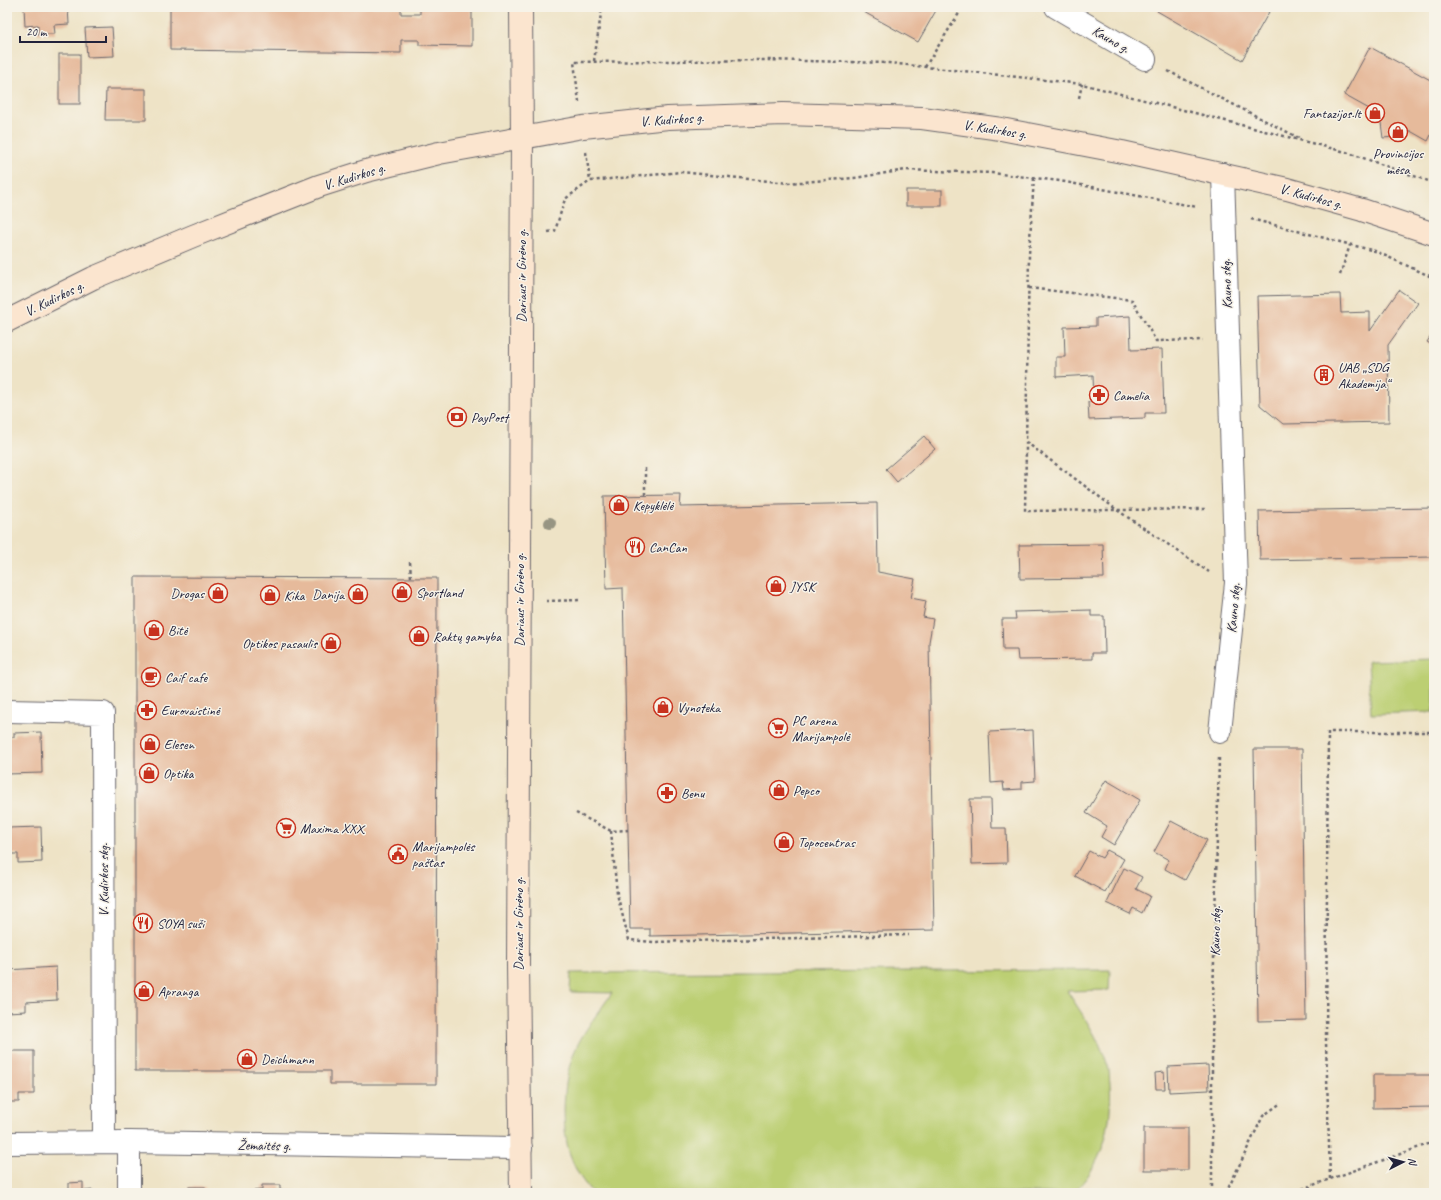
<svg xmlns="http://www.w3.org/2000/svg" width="1441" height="1200" font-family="Caveat,sans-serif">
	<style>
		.green { fill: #bccf73; stroke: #6f7857 }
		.building { fill: #e6ba9b }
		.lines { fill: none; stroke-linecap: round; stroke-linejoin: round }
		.street-casing { stroke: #69666c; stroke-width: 24 }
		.secondary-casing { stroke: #69666c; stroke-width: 24 }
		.path { stroke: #69666c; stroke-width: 2.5; stroke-dasharray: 3 3; stroke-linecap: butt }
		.street { stroke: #fff; stroke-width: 22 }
		.secondary { stroke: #fbe5cf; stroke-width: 22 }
		.tree { fill: #979583 }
		.labels { text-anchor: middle; stroke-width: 3; stroke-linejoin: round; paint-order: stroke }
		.street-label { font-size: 14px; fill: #22223b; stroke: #f7f3e8 }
		.poi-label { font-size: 14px; fill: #22223b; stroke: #f7f3e8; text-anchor: start }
	</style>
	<rect width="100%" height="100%" fill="#f7f3e8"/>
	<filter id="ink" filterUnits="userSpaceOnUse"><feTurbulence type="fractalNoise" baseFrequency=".025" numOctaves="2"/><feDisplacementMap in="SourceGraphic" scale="8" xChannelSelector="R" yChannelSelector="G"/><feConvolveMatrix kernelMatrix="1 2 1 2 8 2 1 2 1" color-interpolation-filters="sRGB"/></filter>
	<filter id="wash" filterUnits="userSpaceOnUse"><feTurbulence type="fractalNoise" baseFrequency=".012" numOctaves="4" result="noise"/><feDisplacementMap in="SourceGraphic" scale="16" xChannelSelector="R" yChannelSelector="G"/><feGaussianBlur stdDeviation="0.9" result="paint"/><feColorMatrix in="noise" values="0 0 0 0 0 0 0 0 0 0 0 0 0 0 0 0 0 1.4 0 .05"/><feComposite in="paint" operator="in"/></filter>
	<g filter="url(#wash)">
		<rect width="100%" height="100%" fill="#eee3c6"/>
		<g class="green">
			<path d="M1434 659V712L1371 714 1368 661Z"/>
			<path d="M1110 970 1109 990 1067 991C1083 1015 1099 1038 1108 1066 1110 1072 1109 1078 1110 1084 1113 1123 1103 1167 1072 1193H593C585 1185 579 1176 574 1165 560 1137 562 1084 573 1055 582 1032 599 1012 612 993L570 992 571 973Z"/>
		</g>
		<g id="blocks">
			<g class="building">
				<path d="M24 7H68L69 24 54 25 55 34H38V25L25 26Z"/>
				<path d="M170 7H401V14H420V7H472V46L419 45V40H401V53L170 50Z"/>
				<path d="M864 7H938L918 42 862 11Z"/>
				<path d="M1160 7H1260L1269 12 1242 60 1157 11Z"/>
				<path d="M112 27 114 56 87 57 85 28Z"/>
				<path d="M1370 47 1434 82V129L1428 141 1405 128 1406 136 1383 138 1380 115 1344 95Z"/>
				<rect x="59" y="54" width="21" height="50"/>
				<path d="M106 89H146V120H105Z"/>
				<rect x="906" y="190" width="36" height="16"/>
				<path d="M1399 290 1418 303 1388 345 1389 422 1283 424 1260 405 1257 296 1340 294 1341 313 1370 312V331Z"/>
				<path d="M1130 316 1131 350 1162 349 1164 413H1145V418L1089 420 1088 402H1094L1093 375 1056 377V357H1065L1064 327 1096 326V318Z"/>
				<path d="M1434 331V346L1427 342Z"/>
				<path d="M924 436 935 449 897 482 886 469Z"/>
				<path d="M681 495 680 507 877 503 878 572 915 579 911 598 926 601 923 617 933 619 929 642 934 930 650 936V929H630L623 588 606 589 604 496Z"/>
				<path d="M1434 508V557L1260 560 1259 511Z"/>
				<path d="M1103 544 1104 578 1020 579 1019 545Z"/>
				<path d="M135 577 437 578 436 1084H330V1071H135Z"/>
				<path d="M1091 610V616H1104L1105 653H1092V659L1018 660 1017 650H1003L1002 619H1016L1015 612Z"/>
				<path d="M1033 730 1035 781 1022 782V789L1004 790 1003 782 991 783 989 732Z"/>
				<path d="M41 732 42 773 7 774V737H14V733Z"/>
				<path d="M1254 749H1302L1306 1020 1258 1021Z"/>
				<path d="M1106 780 1140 800 1114 845 1101 837 1107 826 1086 813Z"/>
				<path d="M970 799H991L992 828H1006L1007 863 972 864Z"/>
				<path d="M1171 821 1207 840 1185 880 1165 869 1169 860 1154 852Z"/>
				<path d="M41 827 42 862 18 863V854H7V828Z"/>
				<path d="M1107 850 1124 859 1105 892 1075 876 1089 851 1102 858Z"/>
				<path d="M1124 868 1142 877 1136 889 1150 896 1142 913 1133 908 1130 914 1107 903Z"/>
				<path d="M56 967 57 1000 26 1002V1011L7 1012V970Z"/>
				<path d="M7 1051H34V1094H19V1102H7Z"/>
				<path d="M1208 1065 1209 1090 1169 1092 1168 1067Z"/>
				<path d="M1164 1072 1165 1089H1156L1155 1073Z"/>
				<path d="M1373 1075H1434V1107L1373 1108Z"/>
				<rect x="1144" y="1128" width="44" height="42"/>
				<path d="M83 1182V1191L93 1190 94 1193H69V1183Z"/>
				<path d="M262 1185H280V1190H296V1193H250V1191L262 1190Z"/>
				<rect x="189" y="1187" width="16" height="6"/>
			</g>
		</g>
	</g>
	<g filter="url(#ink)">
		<use href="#blocks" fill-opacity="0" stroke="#69666c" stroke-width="1"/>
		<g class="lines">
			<defs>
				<g id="street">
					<path d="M1056 7 1145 59"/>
					<path d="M7 711 103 713 104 1142"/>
					<path d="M1220 732 1236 583 1223 174"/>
					<path d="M129 1142V1193"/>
					<path d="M7 1143 129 1142 521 1148"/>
				</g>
				<g id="secondary">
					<path d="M521 7 522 138 518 965 521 1193"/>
					<path d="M7 321 93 278 193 236 319 186 366 171 439 153 583 127 668 118 783 114 922 118 1001 129 1122 152 1287 189 1362 210 1434 234"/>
				</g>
			</defs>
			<use href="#street" class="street-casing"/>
			<use href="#secondary" class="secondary-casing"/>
			<g class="path">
				<path d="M594 61 602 7"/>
				<path d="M925 67 963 7"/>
				<path d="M1168 71 1301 139"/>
				<path d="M1079 98 1082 84"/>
				<path d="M579 102 574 62 766 60 889 63 1082 84 1346 152 1434 183"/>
				<path d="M586 152 590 181 681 172 788 183 854 178 906 170 992 173 1060 181 1197 207"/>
				<path d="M1034 178 1029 254 1025 511 1207 509"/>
				<path d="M1251 219 1375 251 1434 278"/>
				<path d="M548 232 555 231 565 199 590 181"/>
				<path d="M1340 275 1350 245"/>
				<path d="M1029 288 1132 300 1156 341 1203 340"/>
				<path d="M1026 442 1117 510 1209 572"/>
				<path d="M645 495V468"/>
				<path d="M410 562 411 578"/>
				<path d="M546 601 581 600"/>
				<path d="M576 813 611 831 628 830"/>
				<path d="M611 831 617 894 629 940 654 942 909 935"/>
				<path d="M1330 1179 1326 1042 1328 732H1434"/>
				<path d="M1212 1193V1041L1219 758"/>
				<path d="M1226 1193 1263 1116 1281 1103"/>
				<path d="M1291 1193 1434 1142"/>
			</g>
			<use href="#street" class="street"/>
			<use href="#secondary" class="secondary"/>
		</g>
		<circle class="tree" cx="550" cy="523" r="6"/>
	</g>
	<defs>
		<symbol id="shop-ring" viewBox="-11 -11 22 22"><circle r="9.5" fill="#f7f3e8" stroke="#c8321e" stroke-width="1.5"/><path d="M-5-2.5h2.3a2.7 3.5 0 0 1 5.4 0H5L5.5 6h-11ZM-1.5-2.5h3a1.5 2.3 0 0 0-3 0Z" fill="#c8321e"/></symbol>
		<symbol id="building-ring" viewBox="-11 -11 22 22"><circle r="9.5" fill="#f7f3e8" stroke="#c8321e" stroke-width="1.5"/><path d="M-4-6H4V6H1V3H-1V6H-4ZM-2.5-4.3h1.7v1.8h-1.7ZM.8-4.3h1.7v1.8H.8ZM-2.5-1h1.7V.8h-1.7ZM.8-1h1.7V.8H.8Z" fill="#c8321e"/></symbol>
		<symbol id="pharmacy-ring" viewBox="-11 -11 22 22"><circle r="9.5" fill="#f7f3e8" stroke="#c8321e" stroke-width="1.5"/><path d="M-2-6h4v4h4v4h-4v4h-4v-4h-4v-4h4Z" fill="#c8321e"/></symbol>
		<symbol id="bank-ring" viewBox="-11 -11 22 22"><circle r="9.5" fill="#f7f3e8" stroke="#c8321e" stroke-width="1.5"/><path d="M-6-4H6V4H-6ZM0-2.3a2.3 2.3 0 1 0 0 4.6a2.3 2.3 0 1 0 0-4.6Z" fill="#c8321e"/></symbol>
		<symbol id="restaurant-ring" viewBox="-11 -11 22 22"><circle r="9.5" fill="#f7f3e8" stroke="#c8321e" stroke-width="1.5"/><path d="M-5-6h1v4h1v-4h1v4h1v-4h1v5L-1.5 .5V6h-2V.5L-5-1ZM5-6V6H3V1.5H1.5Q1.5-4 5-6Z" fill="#c8321e"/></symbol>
		<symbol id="cafe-ring" viewBox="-11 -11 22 22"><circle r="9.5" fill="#f7f3e8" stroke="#c8321e" stroke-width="1.5"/><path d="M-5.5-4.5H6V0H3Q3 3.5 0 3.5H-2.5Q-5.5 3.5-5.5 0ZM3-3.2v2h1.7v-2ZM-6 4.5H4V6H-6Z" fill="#c8321e"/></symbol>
		<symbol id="supermarket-ring" viewBox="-11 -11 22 22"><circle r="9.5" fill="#f7f3e8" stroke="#c8321e" stroke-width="1.5"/><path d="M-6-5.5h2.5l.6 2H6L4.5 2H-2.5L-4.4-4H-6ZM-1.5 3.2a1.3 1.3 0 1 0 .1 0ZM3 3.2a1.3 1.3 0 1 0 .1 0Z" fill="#c8321e"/></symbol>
		<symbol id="civic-ring" viewBox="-11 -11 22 22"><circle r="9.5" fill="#f7f3e8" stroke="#c8321e" stroke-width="1.5"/><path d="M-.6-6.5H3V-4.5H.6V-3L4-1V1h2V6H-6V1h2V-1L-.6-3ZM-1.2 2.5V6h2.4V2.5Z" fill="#c8321e"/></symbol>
	</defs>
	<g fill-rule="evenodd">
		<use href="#shop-ring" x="1364" y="102" width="22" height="22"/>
		<use href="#shop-ring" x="1387" y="121" width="22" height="22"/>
		<use href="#building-ring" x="1313" y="364" width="22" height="22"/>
		<use href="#pharmacy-ring" x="1088" y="384" width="22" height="22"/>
		<use href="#bank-ring" x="446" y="406" width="22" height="22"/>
		<use href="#shop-ring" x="608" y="494" width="22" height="22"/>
		<use href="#restaurant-ring" x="624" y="536" width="22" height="22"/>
		<use href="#shop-ring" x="765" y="575" width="22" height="22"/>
		<use href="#shop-ring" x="391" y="581" width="22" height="22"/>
		<use href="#shop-ring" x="207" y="582" width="22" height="22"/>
		<use href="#shop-ring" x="347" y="583" width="22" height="22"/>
		<use href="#shop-ring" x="259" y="584" width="22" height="22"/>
		<use href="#shop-ring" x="143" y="619" width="22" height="22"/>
		<use href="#shop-ring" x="408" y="625" width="22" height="22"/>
		<use href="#shop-ring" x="320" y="632" width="22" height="22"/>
		<use href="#cafe-ring" x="140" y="666" width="22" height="22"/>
		<use href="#shop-ring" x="652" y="696" width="22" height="22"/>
		<use href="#pharmacy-ring" x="136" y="699" width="22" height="22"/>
		<use href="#supermarket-ring" x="767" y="717" width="22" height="22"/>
		<use href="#shop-ring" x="139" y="733" width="22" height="22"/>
		<use href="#shop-ring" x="138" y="762" width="22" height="22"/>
		<use href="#shop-ring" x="768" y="779" width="22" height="22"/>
		<use href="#pharmacy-ring" x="656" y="782" width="22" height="22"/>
		<use href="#supermarket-ring" x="275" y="817" width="22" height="22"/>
		<use href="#shop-ring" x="773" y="831" width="22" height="22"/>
		<use href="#civic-ring" x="387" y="843" width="22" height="22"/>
		<use href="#restaurant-ring" x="132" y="912" width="22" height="22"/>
		<use href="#shop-ring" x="133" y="980" width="22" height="22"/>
		<use href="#shop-ring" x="236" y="1048" width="22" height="22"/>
	</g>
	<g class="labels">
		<g class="street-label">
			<text transform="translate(1111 39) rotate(30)" y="5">Kauno g.</text>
			<text transform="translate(672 119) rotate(-4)" y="5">V. Kudirkos g.</text>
			<text transform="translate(995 129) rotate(9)" y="5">V. Kudirkos g.</text>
			<text transform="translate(354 176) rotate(-17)" y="5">V. Kudirkos g.</text>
			<text transform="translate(1311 196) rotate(15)" y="5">V. Kudirkos g.</text>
			<text transform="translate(521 276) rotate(-90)" y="5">Dariaus ir Girėno g.</text>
			<text transform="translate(1226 284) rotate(-92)" y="5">Kauno skg.</text>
			<text transform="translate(54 298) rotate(-26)" y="5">V. Kudirkos g.</text>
			<text transform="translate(519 600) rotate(-90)" y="5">Dariaus ir Girėno g.</text>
			<text transform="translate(1233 608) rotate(-85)" y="5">Kauno skg.</text>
			<text transform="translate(103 880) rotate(-90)" y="5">V. Kudirkos skg.</text>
			<text transform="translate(518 924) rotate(-90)" y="5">Dariaus ir Girėno g.</text>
			<text transform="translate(1215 931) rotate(-89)" y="5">Kauno skg.</text>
			<text transform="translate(264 1145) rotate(1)" y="5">Žemaitės g.</text>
		</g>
		<g class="poi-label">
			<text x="1361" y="118" text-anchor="end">Fantazijos.lt</text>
			<text x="1398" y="158" text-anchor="middle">Provincijos<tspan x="1398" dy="16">mėsa</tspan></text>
			<text x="1338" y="372">UAB „SDG<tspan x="1338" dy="16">Akademija“</tspan></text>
			<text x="1113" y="400">Camelia</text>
			<text x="471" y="422">PayPost</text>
			<text x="633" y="510">Kepyklėlė</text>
			<text x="649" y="552">CanCan</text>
			<text x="790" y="591">JYSK</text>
			<text x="416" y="597">Sportland</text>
			<text x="204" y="598" text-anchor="end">Drogas</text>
			<text x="344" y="599" text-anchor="end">Danija</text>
			<text x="284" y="600">Kika</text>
			<text x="168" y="635">Bitė</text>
			<text x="433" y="641">Raktų gamyba</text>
			<text x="317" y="648" text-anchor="end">Optikos pasaulis</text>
			<text x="165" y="682">Caif cafe</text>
			<text x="677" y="712">Vynoteka</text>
			<text x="161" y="715">Eurovaistinė</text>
			<text x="792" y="725">PC arena<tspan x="792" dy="16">Marijampolė</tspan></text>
			<text x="164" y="749">Elesen</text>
			<text x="163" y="778">Optika</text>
			<text x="793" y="795">Pepco</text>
			<text x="681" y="798">Benu</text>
			<text x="300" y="833">Maxima XXX</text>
			<text x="798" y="847">Topocentras</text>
			<text x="412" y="851">Marijampolės<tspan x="412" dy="16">paštas</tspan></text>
			<text x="157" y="928">SOYA suši</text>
			<text x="158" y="996">Apranga</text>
			<text x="261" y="1064">Deichmann</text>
		</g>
	</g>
	<rect width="1441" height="1200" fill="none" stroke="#f7f3e8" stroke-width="24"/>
	<g transform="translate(1403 1162) rotate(84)" stroke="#f7f3e8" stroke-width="3" paint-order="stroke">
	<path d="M0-3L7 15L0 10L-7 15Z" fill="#22223b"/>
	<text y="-6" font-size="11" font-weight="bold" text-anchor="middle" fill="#22223b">N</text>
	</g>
	<path d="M20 36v6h86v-6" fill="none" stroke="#22223b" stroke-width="2"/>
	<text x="26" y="36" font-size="12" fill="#22223b" stroke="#f7f3e8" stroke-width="3" paint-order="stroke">20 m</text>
</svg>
